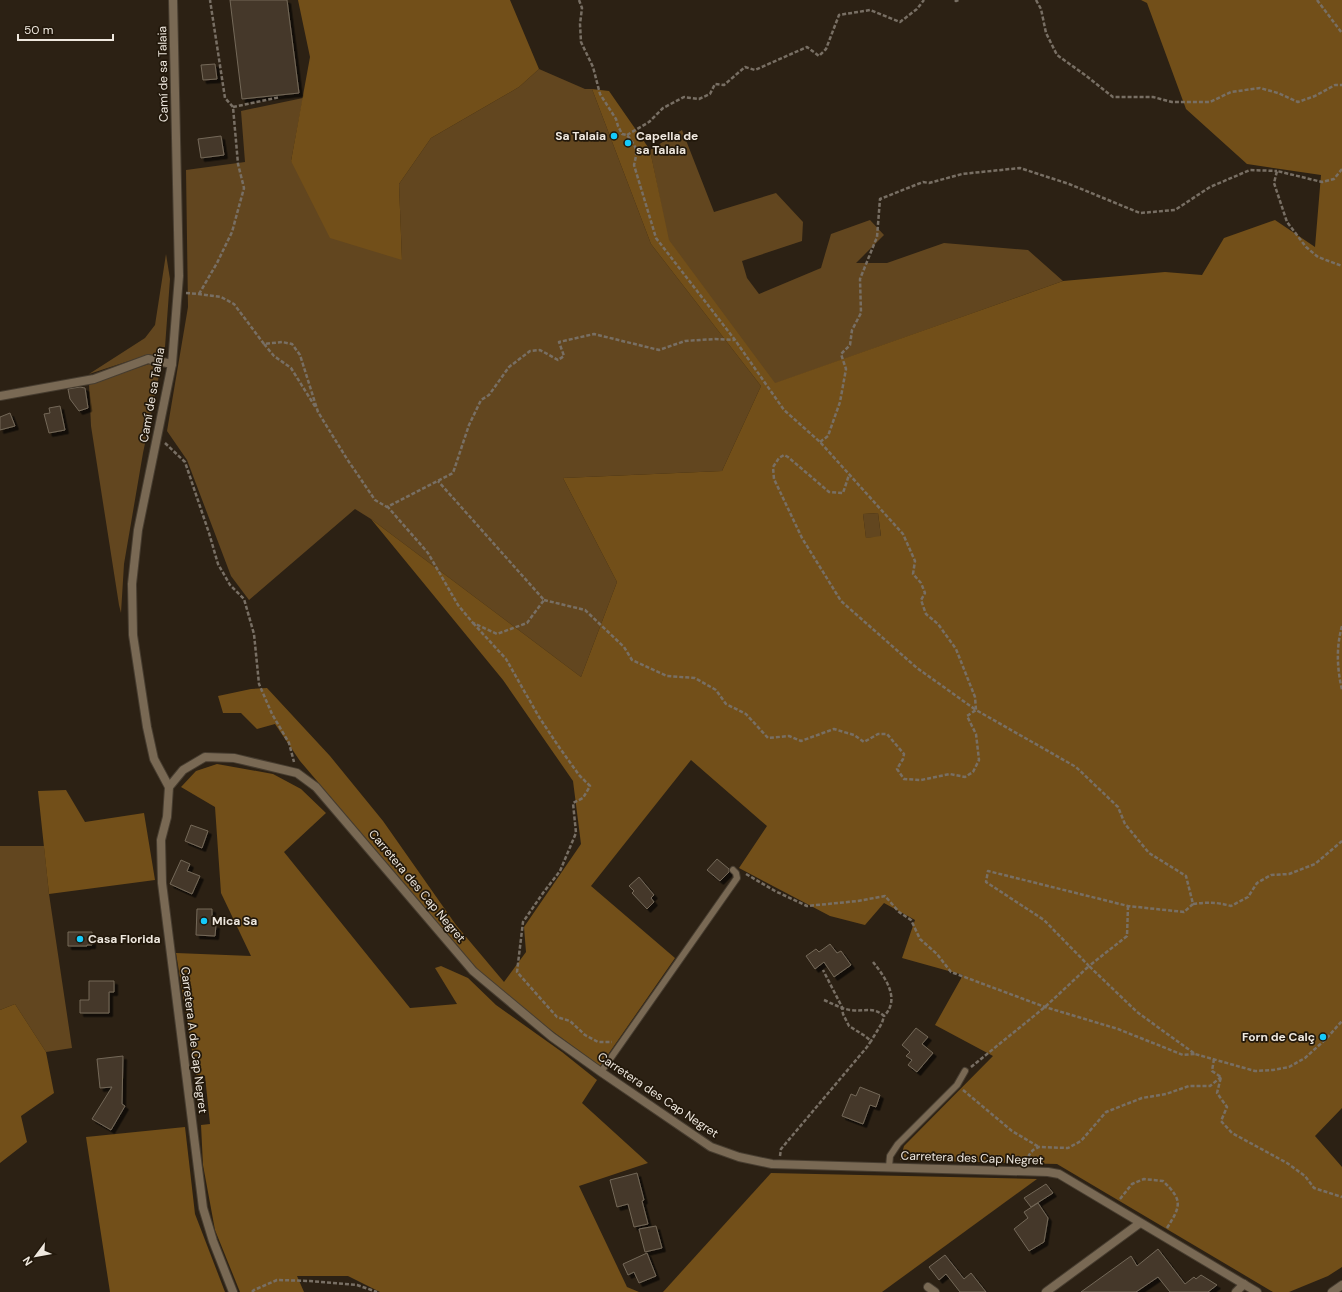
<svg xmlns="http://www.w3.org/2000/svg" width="1342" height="1292" font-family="'DM Sans',sans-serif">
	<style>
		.green { fill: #62461f }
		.forest { fill: #724f19; fill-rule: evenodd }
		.building { fill: #44392b; stroke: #746858; filter: url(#shadow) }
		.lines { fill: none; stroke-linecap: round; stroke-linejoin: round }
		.service-casing { stroke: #473d30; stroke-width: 8 }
		.minor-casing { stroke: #473d30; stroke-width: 10 }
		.tertiary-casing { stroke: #473d30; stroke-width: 10 }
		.path { stroke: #786f64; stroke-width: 2.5; stroke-dasharray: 4 2; stroke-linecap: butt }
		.service { stroke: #796954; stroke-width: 6 }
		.minor { stroke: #796954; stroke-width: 8 }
		.tertiary { stroke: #796954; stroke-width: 8 }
		.poi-dot { fill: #14cafb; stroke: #22180b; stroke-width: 1.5 }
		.labels { text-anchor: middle; stroke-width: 3.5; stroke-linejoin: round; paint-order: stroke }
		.street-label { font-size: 12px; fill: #efe8df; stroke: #22180b }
		.poi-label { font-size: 12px; font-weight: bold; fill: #efe8df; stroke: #22180b; text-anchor: start }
	</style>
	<defs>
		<filter id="shadow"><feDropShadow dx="3.5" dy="3.5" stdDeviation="0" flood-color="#0009"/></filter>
	</defs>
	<rect width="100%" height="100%" fill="#2c2114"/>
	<g class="green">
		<path d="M539 69 585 89H592L651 244 761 386 722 471 563 478 617 582 581 677 371 519 355 509 249 600 231 576 187 460 167 431 188 307 186 170 245 162 241 111 303 98 291 161 402 260 399 184 431 138 519 87Z"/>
		<path d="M682 130 714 212 776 193 803 222 802 241 742 261 747 278 759 294 821 268 831 234 870 220 884 235 856 263H887L944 243 1028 250 1063 281 774 384 668 240 650 150Z"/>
		<path d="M166 254 170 279 165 347 159 354 138 358 89 374 145 338 155 325Z"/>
		<path d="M149 364 161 366 143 453 124 564 121 613 119 605 91 426 89 384Z"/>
		<path d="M878 513 881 537 866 538 863 514Z"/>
		<path d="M0 846H44L49 894 72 1048 46 1052 15 1004 0 1010Z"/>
	</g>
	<g class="forest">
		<path d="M298 0H510L539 69 519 87 431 138 399 184 402 260 330 238 291 161 310 57Z"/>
		<path d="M1141 0H1342V1108L1315 1136 1342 1167V1267L1328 1276 1289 1292H1273L1057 1164 900 1160 904 1146 993 1056 935 1025 963 975 902 958 915 920 884 903 865 925 830 916 739 868 767 826 691 760 591 886 675 958 600 1066 507 998 478 970 300 761 275 724 257 729 241 713H223L218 696 251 689 267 688 330 756 383 821 456 925 504 982 526 952 524 927 581 844 573 781 503 680 371 519 581 677 617 582 563 478 722 471 761 386 651 244 592 89 609 91 650 150 669 240 775 383 1063 281 1165 272 1202 275 1224 238 1275 220 1315 247 1321 175 1247 164 1186 109 1147 3ZM878 513 881 536 866 538 863 514Z"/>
		<path d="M217 764 273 774 301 789 326 813 284 852 410 1008 457 1004 435 968 441 966 468 978 496 1005 562 1052 597 1080 582 1103 648 1163 579 1186 627 1287 639 1292H380L348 1276H297L304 1292H240L215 1230 203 1165 201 1125 210 1124 205 1076 196 1075 176 953 251 956 221 893 215 807 181 787 196 771Z"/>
		<path d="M66 790 85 822 144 813 155 880 49 894 38 791Z"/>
		<path d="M15 1004 46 1052 54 1093 21 1116 27 1142 0 1163V1010Z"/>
		<path d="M185 1127 195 1214 225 1292H110L86 1137Z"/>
		<path d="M771 1173 1037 1179 882 1292H663Z"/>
	</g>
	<g class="building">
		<path d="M230 0H287L299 93 242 99Z"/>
		<path d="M215 64 217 79 203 80 201 65Z"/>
		<path d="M221 136 224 155 201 158 198 139Z"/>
		<path d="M80 387 85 388 88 408 79 411 70 399 68 389Z"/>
		<path d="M60 406 65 430 49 433 44 414 50 413 49 408Z"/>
		<path d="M10 413 15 426 0 430V417Z"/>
		<path d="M191 825 208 831 202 848 185 841Z"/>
		<path d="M717 859 729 869V872L720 881 707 870Z"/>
		<path d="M181 860 190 864 187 871 200 876 192 894 170 884Z"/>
		<path d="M639 877 654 895 651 898 654 902 647 909 632 893 634 891 629 886Z"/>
		<path d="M197 909H212V925H216L215 936 196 935Z"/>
		<path d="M68 932H92V945H87V946H68Z"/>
		<path d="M830 944 837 953 841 951 851 965 834 977 824 962 815 969 806 956 816 949 819 952Z"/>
		<path d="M89 981H114V992H109V1013H80V1000H89Z"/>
		<path d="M916 1028 928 1037 922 1044 933 1053 917 1072 908 1065 912 1060 906 1056 910 1052 902 1045Z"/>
		<path d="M123 1056 122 1104 125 1106 111 1130 92 1119 112 1087 100 1088 97 1059Z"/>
		<path d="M860 1087 880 1095 876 1107 870 1105 863 1124 842 1116 851 1094 856 1096Z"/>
		<path d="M637 1173 644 1200 642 1201 648 1224 634 1227 628 1204 617 1207 610 1180Z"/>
		<path d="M1046 1184 1053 1193 1031 1207 1024 1198Z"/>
		<path d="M1038 1203 1048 1218 1044 1242 1029 1251 1014 1229 1028 1218 1024 1212Z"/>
		<path d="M656 1226 662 1248 645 1252 639 1229Z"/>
		<path d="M1158 1249 1185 1284 1194 1277 1196 1279 1201 1275 1217 1285 1208 1292H1170L1158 1277 1136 1292H1081L1131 1256 1137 1266Z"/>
		<path d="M647 1253 656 1276 639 1283 634 1272 628 1275 623 1264Z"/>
		<path d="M945 1255 964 1279 971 1273 986 1292H960L946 1274 939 1280 929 1267Z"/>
	</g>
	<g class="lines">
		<defs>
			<g id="service">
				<path d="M601 1072 737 878 736 873 733 870"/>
				<path d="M889 1167 890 1156 898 1144 957 1085 965 1071"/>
			</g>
			<g id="minor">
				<path d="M0 396 94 379 148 359 172 364"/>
				<path d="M928 1287 935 1292"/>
				<path d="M233 1292 213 1241 203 1208 162 883 161 840 167 817 169 787 183 770 205 757 234 758 297 773 316 787 473 971 552 1037 601 1072 711 1147 739 1157 772 1164 1048 1172 1059 1174 1257 1292"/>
				<path d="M1046 1292 1140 1223"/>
				<path d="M1236 1292 1244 1284"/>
				<path d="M1332 1292 1342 1285"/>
			</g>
			<path id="tertiary" d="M169 787 154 759 147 727 133 635 132 584 138 530 172 364 179 276 173 0"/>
		</defs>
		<use href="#service" class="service-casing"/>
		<use href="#minor" class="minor-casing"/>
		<use href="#tertiary" class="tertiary-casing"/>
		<g class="path">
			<path d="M579 0 582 8 580 24 581 42 593 67 600 94 616 119 618 126 622 134 627 135C637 148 638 149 634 165L656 238 735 340 784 410 820 442 903 534 915 561 913 574 921 583 925 593 921 600 926 614 938 624 956 649 975 697 976 710 1076 767 1118 807 1125 824 1149 853 1186 876 1193 904 1184 912 1128 906 988 871 986 882 1044 920 1089 966 1127 936 1128 906"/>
			<path d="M955 0 956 1 959 0"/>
			<path d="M1036 0 1041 9 1046 33 1057 55 1085 75 1113 97H1153L1172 102H1210L1231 92 1260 88 1278 93 1298 102 1315 96 1335 85H1342"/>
			<path d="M1317 0 1342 33"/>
			<path d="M233 107 280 97"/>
			<path d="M627 135 649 122 663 108 684 97 699 99 710 94 715 84 724 85 745 67 755 70 807 47 819 56 826 49 839 15 870 10 900 22 917 9 924 0"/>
			<path d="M1342 169 1334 179 1322 182 1277 171 1274 183 1287 222 1306 247 1318 257 1342 266"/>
			<path d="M186 293 199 294 221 297 234 304 264 344 282 342 292 344 300 355 318 412 347 459 375 500 387 507 453 473 469 425 481 400 489 395 509 367 530 351 540 350 558 360 564 356 559 342 594 334 659 350 685 341 715 339 734 340"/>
			<path d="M199 294 217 263 232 232 244 188 238 164 233 107 225 98 210 0"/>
			<path d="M264 344 274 356 291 368 316 408"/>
			<path d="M820 442 828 436 840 402 846 369 841 354 850 345 852 330 861 313 860 279 877 237 880 199 923 182 929 183 962 174 1020 168 1069 184 1140 213 1175 210 1210 187 1250 170 1277 171"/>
			<path d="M165 443 185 462 209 533 218 564 230 585 244 599 254 634 259 684 272 714 289 743 294 762"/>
			<path d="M387 506 428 553 458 605 473 623 497 634 527 623 544 600 438 481"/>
			<path d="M544 600 585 610 624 647 632 660 667 676 695 678 716 690 726 704 746 714 768 738 789 736 801 741 834 729 854 735 864 742 878 734H887L904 754 903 759 897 769 904 779 921 780 950 774 965 777 973 772 979 760 976 734 967 716 976 710 917 668 841 601 802 538 774 479 773 467 779 458 784 455 788 457 829 492 843 493 849 475"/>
			<path d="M473 623 506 659 539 717 559 747 579 775 590 786 583 798 573 803 576 833 560 871 543 893 523 922 517 972 557 1017 570 1021 585 1035 598 1042H612"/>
			<path d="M1342 626C1336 648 1337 668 1342 690"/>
			<path d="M746 874 775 891 807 906 858 901 885 896 899 912 911 920 920 939 937 954 951 972 1045 1007 1118 1029 1183 1055 1195 1054"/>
			<path d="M1193 904C1207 902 1217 902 1231 906L1248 897 1257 883 1271 875 1289 874 1315 864 1342 841"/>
			<path d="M873 962C885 977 901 999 884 1016"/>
			<path d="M824 1000C833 1004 842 1009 851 1010 864 1012 873 1006 884 1016L882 1023 871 1041"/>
			<path d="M1214 1059 1212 1071 1221 1077 1217 1093 1227 1107 1221 1121 1232 1133 1287 1163 1305 1176 1314 1188 1342 1197"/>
			<path d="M971 1067 1045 1007 1089 966 1137 1012 1195 1054 1255 1071 1273 1070 1289 1067 1305 1058 1327 1038 1342 1021"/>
			<path d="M963 1090 1012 1131 1039 1147"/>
			<path d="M780 1156 781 1149 867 1047 871 1041 865 1036 849 1026 843 1014 842 1007 823 970"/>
			<path d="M1029 1163V1155L1033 1150 1039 1147 1068 1148 1081 1141 1106 1112 1142 1098 1166 1094 1189 1086H1210L1221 1077"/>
			<path d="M1120 1199 1132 1184 1144 1179 1163 1181C1183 1200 1181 1206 1167 1228"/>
			<path d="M252 1292 254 1290 277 1280 310 1281 357 1285 377 1292"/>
		</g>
		<use href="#service" class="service"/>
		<use href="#minor" class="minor"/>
		<use href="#tertiary" class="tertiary"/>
	</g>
	<g class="poi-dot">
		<circle cx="614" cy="136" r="4"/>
		<circle cx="628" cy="143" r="4"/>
		<circle cx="204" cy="921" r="4"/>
		<circle cx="80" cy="939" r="4"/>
		<circle cx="1323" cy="1037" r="4"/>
	</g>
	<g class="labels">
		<g class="street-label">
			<text transform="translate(163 74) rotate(-91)" y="4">Camí de sa Talaia</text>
			<text transform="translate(152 395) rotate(-80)" y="4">Camí de sa Talaia</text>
			<text transform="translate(417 886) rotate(50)" y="4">Carretera des Cap Negret</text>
			<text transform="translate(194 1040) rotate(83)" y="4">Carretera A de Cap Negret</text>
			<text transform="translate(658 1095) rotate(34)" y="4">Carretera des Cap Negret</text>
			<text transform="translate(972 1158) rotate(2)" y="4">Carretera des Cap Negret</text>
		</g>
		<g class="poi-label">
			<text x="606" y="140" text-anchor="end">Sa Talaia</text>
			<text x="636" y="140">Capella de<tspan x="636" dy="14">sa Talaia</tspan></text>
			<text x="212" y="925">Mica Sa</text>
			<text x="88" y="943">Casa Florida</text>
			<text x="1315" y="1041" text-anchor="end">Forn de Calç</text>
		</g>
	</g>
	<g transform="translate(36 1256) rotate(238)" stroke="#22180b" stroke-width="3" paint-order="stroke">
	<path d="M0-3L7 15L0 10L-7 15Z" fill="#efe8df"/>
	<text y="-6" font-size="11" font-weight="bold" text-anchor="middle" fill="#efe8df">N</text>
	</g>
	<path d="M18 34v6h95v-6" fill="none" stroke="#efe8df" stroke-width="2"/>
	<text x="24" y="34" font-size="12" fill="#efe8df" stroke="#22180b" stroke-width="3" paint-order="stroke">50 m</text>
</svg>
